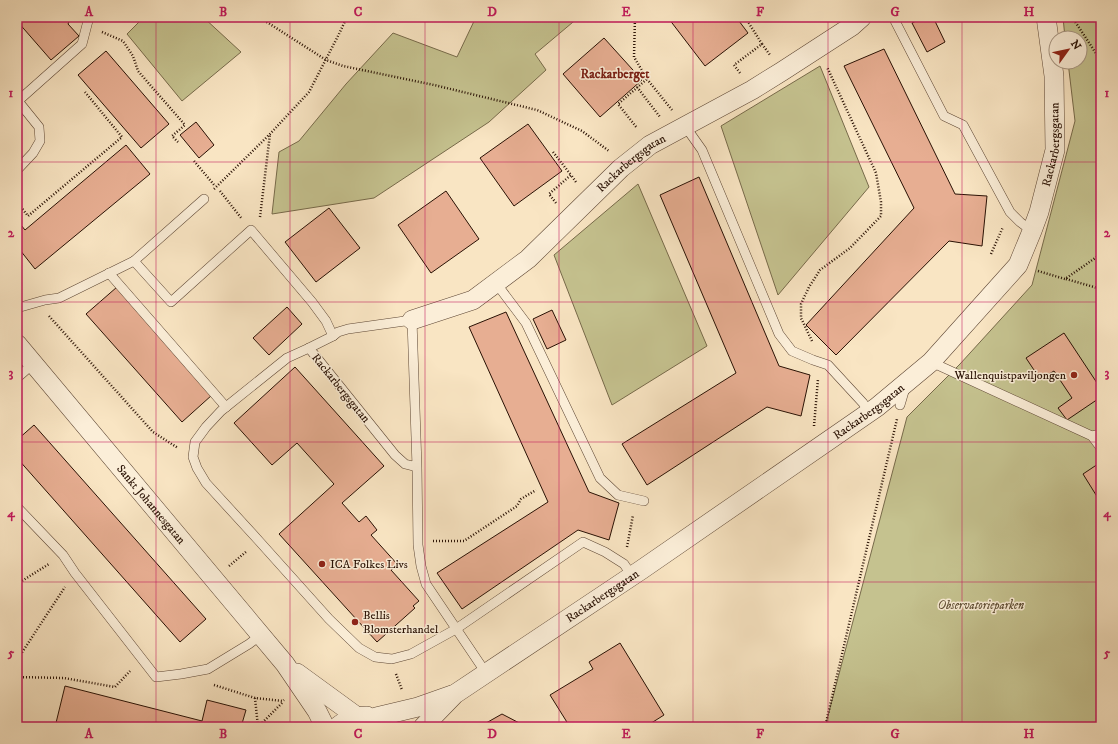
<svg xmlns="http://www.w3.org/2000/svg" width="1118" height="744" font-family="'IM FELL DW Pica',serif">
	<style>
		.green { fill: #c5c28f; stroke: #776a4a }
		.building { fill: #e7ae92; stroke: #291104 }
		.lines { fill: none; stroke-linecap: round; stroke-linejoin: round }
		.service-casing { stroke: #5d4634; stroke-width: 10 }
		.minor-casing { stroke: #5d4634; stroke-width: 20 }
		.path { stroke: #291104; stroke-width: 2.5; stroke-dasharray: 1 2; stroke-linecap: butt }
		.service { stroke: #fbeed8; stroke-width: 9 }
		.minor { stroke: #fbeed8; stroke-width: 19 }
		.grid { fill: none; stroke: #c2185b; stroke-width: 1; stroke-opacity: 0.55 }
		.poi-dot { fill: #8f2418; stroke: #fbeed8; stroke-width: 1.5 }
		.labels { text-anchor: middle; stroke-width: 3; stroke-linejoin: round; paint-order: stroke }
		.street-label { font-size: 12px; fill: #291104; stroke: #fbeed8 }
		.poi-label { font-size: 12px; fill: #291104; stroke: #fbeed8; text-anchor: start }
		.park-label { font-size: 12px; font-style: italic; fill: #604f35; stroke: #fbeed8 }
		.neighbourhood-label { font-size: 13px; font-weight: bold; fill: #7a1f14; stroke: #fbeed8 }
		.neatline { fill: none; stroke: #c2185b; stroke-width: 1.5 }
		.grid-label { font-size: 13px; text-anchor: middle; font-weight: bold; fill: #c2185b }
	</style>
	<rect width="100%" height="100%" fill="#f9e5c3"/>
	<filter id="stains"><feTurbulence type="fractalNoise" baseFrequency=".005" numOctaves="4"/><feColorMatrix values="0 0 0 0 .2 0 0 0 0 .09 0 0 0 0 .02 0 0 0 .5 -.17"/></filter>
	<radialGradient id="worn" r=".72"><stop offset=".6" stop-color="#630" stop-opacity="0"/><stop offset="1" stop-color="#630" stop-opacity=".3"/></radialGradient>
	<g class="green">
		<path d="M144 17H203L241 52 182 101 127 34Z"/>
		<path d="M476 17H579L535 54 546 70 489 122 374 198 272 214 279 152 299 141 346 84 393 33 457 57Z"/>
		<path d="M1063 17H1101V727H825L907 417 960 364 1032 285 1075 121 1068 62H1080V38H1065Z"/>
		<path d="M820 66 869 187 778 295 721 126Z"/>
		<path d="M638 184 707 346 612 405 554 255Z"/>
	</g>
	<g class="building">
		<path d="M17 17H71L68 24 79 36 51 60 17 21Z"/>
		<path d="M671 17H736L748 33 705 66 669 19Z"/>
		<path d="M924 17H933L945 42 927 52 912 23Z"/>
		<path d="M604 38 642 80 600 117 563 74Z"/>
		<path d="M884 49 955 194 987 196 982 246 949 241 836 355 806 325 914 208 844 66Z"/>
		<path d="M106 51 169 124 141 148 78 75Z"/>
		<path d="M196 122 214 145 199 158 180 135Z"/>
		<path d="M528 124 562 171 514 206 480 158Z"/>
		<path d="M126 145 150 174 35 269 20 250 17 253V220L25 230Z"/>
		<path d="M699 177 779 366 810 375 801 416 767 407 647 485 622 444 736 373 660 195Z"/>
		<path d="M446 191 479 239 431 273 398 225Z"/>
		<path d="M329 208 360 248 316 282 285 242Z"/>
		<path d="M117 287 212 395 182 422 86 314Z"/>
		<path d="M287 307 302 324 269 355 253 338Z"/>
		<path d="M552 310 566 340 547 349 533 319Z"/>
		<path d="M506 312 589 492 619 503 609 540 578 530 462 609 437 573 548 502 469 327Z"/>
		<path d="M1064 333 1101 389V397L1067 420 1058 408 1072 398 1054 371 1040 379 1026 358Z"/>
		<path d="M295 367 384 466 342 503 359 522 366 516 377 530 371 535 398 565 391 570 419 601 413 606 415 608 377 642 279 534 334 484 297 443 272 465 234 423Z"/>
		<path d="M34 425 206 619 180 642 17 458V440Z"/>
		<path d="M1101 462V503L1083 474Z"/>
		<path d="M620 643 664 715 645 727H570L550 695 593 669 589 662Z"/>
		<path d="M17 682 18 718H17Z"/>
		<path d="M65 686 202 721 207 700 246 710 241 727H55Z"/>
		<path d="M502 714 527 727H479Z"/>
	</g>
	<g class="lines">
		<defs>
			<g id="service">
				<path d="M893 17 944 116 963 125 1010 212 1020 222 1032 231"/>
				<path d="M685 126 702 150 779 334 792 351 813 360 828 365 863 403 869 412"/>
				<path d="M17 170 33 153 40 141 39 127 18 101 82 44 89 17"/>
				<path d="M204 199 134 261 171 302 251 230 312 302 326 321 333 336"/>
				<path d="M109 273 226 407"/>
				<path d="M496 283 526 323 600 478 618 495 644 501"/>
				<path d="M17 308 45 300 59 298 134 261"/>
				<path d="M309 348 287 358 221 411 206 427 195 442 193 457 197 468 206 483 259 541 329 619 359 648 375 657 392 659 411 654 456 629 583 542 605 552 624 564 632 576"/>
				<path d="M929 364 931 362 1092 436 1101 434"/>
				<path d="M17 378 34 363"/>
				<path d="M900 405 905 388"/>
				<path d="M1092 436 1101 448"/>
				<path d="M417 467 405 464 395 455 309 348 333 336 338 332 348 329 412 320 417 467 418 545 421 566 426 584 486 673"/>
				<path d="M17 507 63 555 75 573 156 677 181 674 208 669 249 644 261 635"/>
			</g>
			<g id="minor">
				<path id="s1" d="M412 320 473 300 528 259 621 168 650 145 752 90 781 72 852 26 862 17"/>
				<path id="s2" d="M17 344 285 664 317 711 325 727"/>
				<path d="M297 673 356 716"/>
				<path d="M376 717 418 707 452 695"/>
				<path d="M337 727C347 719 354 716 367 716"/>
				<path id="s3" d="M423 727 455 694 641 570 877 407 931 362 1018 265 1032 231 1039 212 1055 150 1054 76 1046 17"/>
			</g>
		</defs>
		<use href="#service" class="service-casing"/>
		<use href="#minor" class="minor-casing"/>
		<g class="path">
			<path d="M259 17 326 60 343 66 434 85 537 110 582 131 609 151"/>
			<path d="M635 17 634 57 647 79 618 104 637 128"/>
			<path d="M804 17 807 21 813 17"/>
			<path d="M1072 17 1101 61"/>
			<path d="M102 32 123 41 133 56 138 71 185 125 172 136 178 142"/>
			<path d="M762 44 770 55"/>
			<path d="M740 73 734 65 762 44 745 17"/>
			<path d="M647 79 672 110"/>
			<path d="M637 87 660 117"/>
			<path d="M553 152 571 175"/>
			<path d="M194 161 215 186"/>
			<path d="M214 189 270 134 309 92 338 36 347 17"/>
			<path d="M220 191 242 219"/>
			<path d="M17 202 28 216 122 137 85 92"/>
			<path d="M556 203 549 194 571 175 576 182"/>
			<path d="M260 217 270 134"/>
			<path d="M991 254 1003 227"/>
			<path d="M1038 271 1065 279 1101 254"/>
			<path d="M1066 279 1101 289"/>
			<path d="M49 316 153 432 178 448"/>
			<path d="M812 341 801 318V304L809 287 820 270 850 248 881 216V202L876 173 827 67"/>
			<path d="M814 426 818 379"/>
			<path d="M433 541H464L517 506 521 499 536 490"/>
			<path d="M627 547 633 515"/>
			<path d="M229 566 247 551"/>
			<path d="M17 584 49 564"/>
			<path d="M17 660 65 587"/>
			<path d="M396 674 402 690"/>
			<path d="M17 677 64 678 115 687 130 671"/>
			<path d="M214 685 255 698 283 701 284 700"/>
			<path d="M255 698 258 727"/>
			<path d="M258 727 283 702"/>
			<path d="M825 727 897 419"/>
		</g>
		<use href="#service" class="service"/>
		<use href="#minor" class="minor"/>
	</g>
	<path class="grid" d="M156 17V727M290 17V727M425 17V727M559 17V727M693 17V727M828 17V727M962 17V727M17 162H1101M17 302H1101M17 442H1101M17 582H1101"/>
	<g class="poi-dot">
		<circle cx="1074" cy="375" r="4"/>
		<circle cx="322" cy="564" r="4"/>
		<circle cx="355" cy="622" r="4"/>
	</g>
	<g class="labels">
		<g class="street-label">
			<text dy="4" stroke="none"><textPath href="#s3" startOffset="883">Rackarbergsgatan</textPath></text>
			<text dy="4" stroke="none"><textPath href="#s1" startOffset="274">Rackarbergsgatan</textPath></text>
			<text transform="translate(341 388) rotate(51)" y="4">Rackarbergsgatan</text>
			<text dy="4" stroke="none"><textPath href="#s3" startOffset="547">Rackarbergsgatan</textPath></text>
			<text dy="4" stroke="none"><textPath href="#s2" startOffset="209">Sankt Johannesgatan</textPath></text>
			<text dy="4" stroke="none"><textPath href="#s3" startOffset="223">Rackarbergsgatan</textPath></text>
		</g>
		<g class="poi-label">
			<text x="1066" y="379" text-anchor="end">Wallenquistpaviljongen</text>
			<text x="330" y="568">ICA Folkes Livs</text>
			<text x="363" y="619">Bellis<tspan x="363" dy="14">Blomsterhandel</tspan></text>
		</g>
		<g class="park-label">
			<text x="981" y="609">Observatorieparken</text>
		</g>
		<g class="neighbourhood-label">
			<text x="615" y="78">Rackarberget</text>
		</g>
	</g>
	<rect width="1118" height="744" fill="none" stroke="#f9e5c3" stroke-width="44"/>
	<g transform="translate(1068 50) rotate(57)"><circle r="19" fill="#fbeed8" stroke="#a79683"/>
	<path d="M0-3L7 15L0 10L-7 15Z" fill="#8f2418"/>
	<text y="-6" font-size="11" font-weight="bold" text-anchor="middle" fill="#291104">N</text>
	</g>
	<rect x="22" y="22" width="1074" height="700" class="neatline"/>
	<g class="grid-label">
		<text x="89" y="16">A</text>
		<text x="223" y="16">B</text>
		<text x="358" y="16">C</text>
		<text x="492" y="16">D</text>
		<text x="626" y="16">E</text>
		<text x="760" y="16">F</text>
		<text x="895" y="16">G</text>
		<text x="1029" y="16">H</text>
		<text x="11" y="97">1</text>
		<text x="1107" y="97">1</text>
		<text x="11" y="237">2</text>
		<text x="1107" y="237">2</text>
		<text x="11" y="377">3</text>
		<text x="1107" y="377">3</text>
		<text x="11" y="517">4</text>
		<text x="1107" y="517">4</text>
		<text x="11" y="657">5</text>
		<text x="1107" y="657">5</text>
		<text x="89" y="738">A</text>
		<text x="223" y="738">B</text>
		<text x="358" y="738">C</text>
		<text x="492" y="738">D</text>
		<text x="626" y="738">E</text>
		<text x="760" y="738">F</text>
		<text x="895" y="738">G</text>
		<text x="1029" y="738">H</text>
	</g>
	<rect width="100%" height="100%" filter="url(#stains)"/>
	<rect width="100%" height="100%" fill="url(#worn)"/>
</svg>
